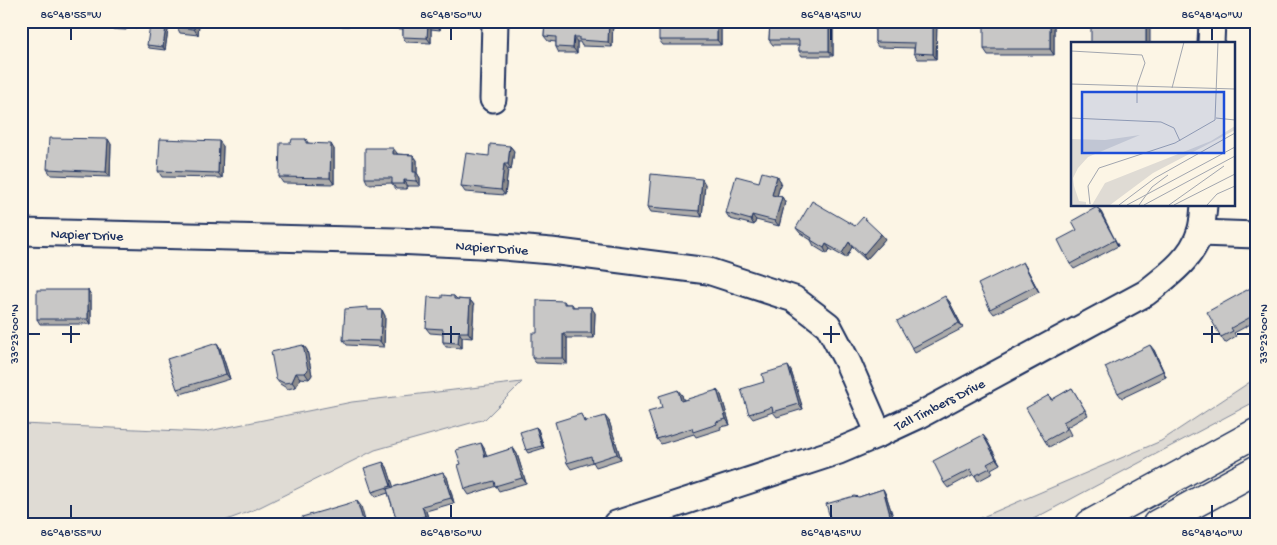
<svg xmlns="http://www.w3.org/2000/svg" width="1277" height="545" font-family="'Gochi Hand',sans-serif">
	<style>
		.green { fill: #dfdbd4; stroke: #7d8599 }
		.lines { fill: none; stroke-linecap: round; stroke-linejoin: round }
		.minor-casing { stroke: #1b2f5e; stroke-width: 29 }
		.highway-casing { stroke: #1b2f5e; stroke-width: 31 }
		.minor { stroke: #fcf5e5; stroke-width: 25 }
		.highway { stroke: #fcf5e5; stroke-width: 28 }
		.wall { fill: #acabaa; stroke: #1b2f5e }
		.shaded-wall { fill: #8c8b8b; stroke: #1b2f5e }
		.building { fill: #c8c7c6; stroke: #1b2f5e }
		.ticks { fill: none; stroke: #1b2f5e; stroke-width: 2 }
		.labels { text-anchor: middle; stroke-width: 4.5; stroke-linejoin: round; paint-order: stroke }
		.street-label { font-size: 14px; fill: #1b2f5e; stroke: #fcf5e5 }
		.inset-road { fill: none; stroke: #a2a6af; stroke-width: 1 }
		.view { fill: #1d4ed8; fill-opacity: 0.15; stroke: #1d4ed8; stroke-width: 2.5 }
		.inset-edge { fill: none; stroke: #1b2f5e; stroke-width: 2.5 }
		.neatline { fill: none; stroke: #1b2f5e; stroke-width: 2 }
		.ticks-label { font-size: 12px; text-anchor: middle; fill: #1b2f5e }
	</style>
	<rect width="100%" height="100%" fill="#fcf5e5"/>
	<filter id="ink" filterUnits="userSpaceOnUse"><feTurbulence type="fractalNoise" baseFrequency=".02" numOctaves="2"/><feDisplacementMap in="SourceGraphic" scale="10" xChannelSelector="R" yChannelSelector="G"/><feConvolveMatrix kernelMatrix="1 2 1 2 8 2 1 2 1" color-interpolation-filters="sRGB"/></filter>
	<g filter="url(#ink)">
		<g class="green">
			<path d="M1256 378V401L1024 524H966L1161 441Z"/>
			<path d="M522 382 485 419 375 450 256 509 216 524H21V424L204 432 352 402Z"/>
		</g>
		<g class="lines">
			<defs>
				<g id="minor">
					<path d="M1211 44 1212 21"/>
					<path d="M493 99 495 21"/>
					<path d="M21 232 396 241 480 245 551 251 708 271 794 299 828 325 848 363 879 434"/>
					<path d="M1200 233 1256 235"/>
					<path d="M616 524 839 451 879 434 920 415 1146 293C1166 277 1192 259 1200 232 1203 224 1203 214 1204 205"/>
				</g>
				<g id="highway">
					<path d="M1090 524 1256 433"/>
					<path d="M1157 524 1256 470"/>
				</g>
			</defs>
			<use href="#minor" class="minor-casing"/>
			<use href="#highway" class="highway-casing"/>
			<use href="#minor" class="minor"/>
			<use href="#highway" class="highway"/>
		</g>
		<g class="wall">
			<path d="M104 21H138V28L127 27 126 30 108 29 104 23Z"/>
			<path d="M161 21H208V25L199 24 198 35 180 33 177 27V23Z"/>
			<path d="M281 21H349V26L284 25Z"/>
			<path d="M441 21 440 30 431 29V43L406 42 403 37V29L380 28 377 23Z"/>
			<path d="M545 21H613L612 47 582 46 580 42H577V53H559L556 47V42L548 41 544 36Z"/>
			<path d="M721 21V45H663L659 40Z"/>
			<path d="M770 21H833V56H802L799 51V45H773L769 40Z"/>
			<path d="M875 21H937L936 59H918L914 53V48L878 47 875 42Z"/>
			<path d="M1054 21V55H988L984 49Z"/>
			<path d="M166 27 168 30 165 50 149 48 147 45Z"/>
			<path d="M306 139 308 143 334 149V184L283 183 279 177 291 143Z"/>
			<path d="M111 144 110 177 51 175 47 169Z"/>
			<path d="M223 146 222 178 162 177 158 171Z"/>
			<path d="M510 146 514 151 511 170 508 169 505 195 465 192 461 186 489 156Z"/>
			<path d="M397 153V154L413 155 417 160V173L420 178V186H408L407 189H396L392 183 368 184 365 178Z"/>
			<path d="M777 176 781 182 777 196 782 197 785 202 779 226 756 220 754 225 730 219 726 213 759 182Z"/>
			<path d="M705 184 702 217 651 212 648 207Z"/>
			<path d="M1101 212 1118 246 1074 269 1070 264 1077 230Z"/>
			<path d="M855 226 881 234 885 239 866 260 852 247 846 258 830 249 827 254 814 246 811 240 800 233 796 228Z"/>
			<path d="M1026 267 1039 292 994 314 990 309Z"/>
			<path d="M1256 285V321L1234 333 1236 336 1225 343 1221 337Z"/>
			<path d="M91 295V324H40L37 319Z"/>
			<path d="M454 296 457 299 470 300 474 305 472 338 462 337V348L446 347 443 342V334L430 333 426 328 442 298Z"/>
			<path d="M564 301 566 304H572L574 307H591L595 313 594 338H567V364L536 363 532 358Z"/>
			<path d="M949 301 963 328 915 353 912 348Z"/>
			<path d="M370 310H382L385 316 384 347 347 345 343 340Z"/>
			<path d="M217 343 220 348 230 379 181 394 177 389Z"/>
			<path d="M303 345 307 350 312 375 309 379 300 378 296 387 288 389 280 384 276 379Z"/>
			<path d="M1154 350 1166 377 1122 398 1118 393Z"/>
			<path d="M791 371 803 409 777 417 773 412 753 419 749 414 764 382Z"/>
			<path d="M1072 388 1088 415 1067 427 1071 435 1049 447 1045 441 1049 395 1052 400Z"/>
			<path d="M682 395 683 400 721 395 730 425 720 427 721 429 696 437 694 434 661 444 657 439 662 408Z"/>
			<path d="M585 419 586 421H609L621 459 596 467 593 462 571 469 567 463Z"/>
			<path d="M536 427 538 429 544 448 528 453 526 450Z"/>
			<path d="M983 435 1000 464 991 469 993 473 978 481 974 474 948 488 944 483Z"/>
			<path d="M484 448 487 457 513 448 517 454 526 483 499 491 496 486 469 495 465 489 461 464Z"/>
			<path d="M383 462 387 467 393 487 443 472 447 477 454 503 426 511 429 521 422 524H398L388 493 376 497 372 492Z"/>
			<path d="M883 489 886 495 894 520 884 524H832L859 497Z"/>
		</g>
		<g class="shaded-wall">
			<path d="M134 21H138V28L134 22Z"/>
			<path d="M195 21H197L199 24 198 35 194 29Z"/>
			<path d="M345 21H349V26Z"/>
			<path d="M437 21H441L440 30 437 24Z"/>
			<path d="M609 21H613L612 47 608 42Z"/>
			<path d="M717 21H721V45L717 40Z"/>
			<path d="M829 21H833V56L829 51Z"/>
			<path d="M933 21H937L936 59 933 54Z"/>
			<path d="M1050 21H1054V55L1050 49Z"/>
			<rect x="1146" y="21" width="4" height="23"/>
			<path d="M123 22 127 27 126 30 123 25Z"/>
			<path d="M428 24 431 29V43L427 38Z"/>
			<path d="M166 27 168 30 165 50 163 47Z"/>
			<path d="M574 37 577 42V53L573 48Z"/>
			<path d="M108 139 111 144 110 177 106 172Z"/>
			<path d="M219 141 223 146 222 178 218 173Z"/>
			<path d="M331 144 334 149V184L330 178Z"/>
			<path d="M510 146 514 151 511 170 508 164Z"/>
			<path d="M393 148 397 153V160L393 154Z"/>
			<path d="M413 155 417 160V173L420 178V186L416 181 413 172Z"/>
			<path d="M504 164 508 169 505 195 501 190Z"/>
			<path d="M777 176 781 182 776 200 772 195Z"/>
			<path d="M702 179 705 184 702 217 699 211Z"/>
			<path d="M404 180 408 186 407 189 404 184Z"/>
			<path d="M782 197 785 202 779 226 775 221Z"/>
			<path d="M1097 207 1101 212 1118 246 1115 240Z"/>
			<path d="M752 215 756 220 754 225 751 220Z"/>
			<path d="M881 234 885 239 866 260 863 255Z"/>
			<path d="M849 242 852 247 846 258 842 253Z"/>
			<path d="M826 244 830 249 827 254 824 248Z"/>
			<path d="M1023 262 1026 267 1039 292 1035 286Z"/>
			<path d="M88 290 91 295V324L88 319Z"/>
			<path d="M945 296 949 301 963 328 959 323Z"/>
			<path d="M470 300 474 305 472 338 468 332Z"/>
			<path d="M591 307 595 313 594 338 591 333Z"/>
			<path d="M382 310 385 316 384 347 380 341Z"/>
			<path d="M459 332 462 337V348L458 343Z"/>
			<path d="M563 333 567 338V364L563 358Z"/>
			<path d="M217 343 220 348 230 379 226 374Z"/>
			<path d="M303 345 307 350 312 375 309 379 305 373Z"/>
			<path d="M1150 345 1154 350 1166 377Z"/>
			<path d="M788 366 791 371 803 409 799 404Z"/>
			<path d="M296 373 300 378 296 387 292 382Z"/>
			<path d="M678 390 682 395 685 406 681 401Z"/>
			<path d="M717 390 721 395 730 425 726 419Z"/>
			<path d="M605 416 609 421 621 459 617 454Z"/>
			<path d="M536 427 538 429 544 448 542 446Z"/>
			<path d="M983 435 987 440 1000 464 996 459Z"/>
			<path d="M481 443 484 448 489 462 485 457Z"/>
			<path d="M513 448 517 454 526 483 522 478Z"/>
			<path d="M383 462 387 467 395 491 391 486Z"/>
			<path d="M443 472 447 477 454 503 451 498Z"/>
			<path d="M883 489 886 495 894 520 890 515Z"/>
			<path d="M357 501 361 506 366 524H364Z"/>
			<path d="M422 506 426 511 429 521 425 516Z"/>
		</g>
		<g class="building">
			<path d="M104 21H134V22H123V25L104 23Z"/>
			<path d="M177 21H195L194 29 177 27Z"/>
			<path d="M377 21H437V24H428L427 38 403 37V24L377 23Z"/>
			<path d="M545 21H609L608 42 579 40V37H574L573 48 556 47V37L544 36Z"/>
			<rect x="659" y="21" width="58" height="19"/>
			<path d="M770 21H829V51H799V40H769Z"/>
			<path d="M875 21H933V54L914 53 915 43 875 42Z"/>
			<rect x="984" y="21" width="66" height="28"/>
			<rect x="1091" y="21" width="55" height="23"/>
			<path d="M150 25 166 27 163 47 147 45Z"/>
			<path d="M49 138 108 139 106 172 47 169Z"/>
			<path d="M160 139 219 141 218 173 158 171Z"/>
			<path d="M292 139H306V143L331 144 330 178 279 177 280 143H291Z"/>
			<path d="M490 144 510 146 508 164H504L501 190 461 186 466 153 489 156Z"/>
			<path d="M365 148H393V154L413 155V172H416V181L404 180V184H392V178H365Z"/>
			<path d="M762 172 777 176 772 195 782 197 775 221 752 215 751 220 726 213 736 176 759 182Z"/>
			<path d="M651 174 702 179 699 211 648 207Z"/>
			<path d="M812 201 855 226 863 217 881 234 863 255 849 242 842 253 826 244 824 248 811 240 812 238 796 228Z"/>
			<path d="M1097 207 1115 240 1070 264 1058 240 1077 230 1072 221Z"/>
			<path d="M1023 262 1035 286 990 309 978 284Z"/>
			<path d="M1256 285V314L1231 328 1233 331 1221 337 1207 312Z"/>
			<rect x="37" y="290" width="51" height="29"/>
			<path d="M442 295 454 296V299L470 300 468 332H459L458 343 443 342V329L426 328 428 297 442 298Z"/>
			<path d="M945 296 959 323 912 348 897 321Z"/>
			<path d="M537 300 564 301V304H572V307H591V333H563V358H532V333H537Z"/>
			<path d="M368 307V310H382L380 341 343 340 345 309Z"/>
			<path d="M217 343 226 374 177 389 167 359Z"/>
			<path d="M303 345 308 370 305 373H296L292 382 284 383 276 379 271 352Z"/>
			<path d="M1150 345 1163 371 1118 393 1105 367Z"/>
			<path d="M788 366 799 404 773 412 772 407 749 414 741 389 764 382 762 374Z"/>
			<path d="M1072 388 1085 410 1063 422 1067 429 1045 441 1026 408 1049 395 1051 400Z"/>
			<path d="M678 390 681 401 717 390 726 419 716 422 717 424 693 432 692 428 657 439 648 412 662 408 659 396Z"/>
			<path d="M581 414 584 422 605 416 617 454 592 462 591 456 567 463 555 422Z"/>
			<path d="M536 427 542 446 526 450 520 432Z"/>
			<path d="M983 435 996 459 987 464 990 468 974 476 971 469 944 483 933 461Z"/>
			<path d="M481 443 485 457 513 448 522 478 495 486 494 481 465 489 458 465 461 464 456 450Z"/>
			<path d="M383 462 391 486 372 492 364 468Z"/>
			<path d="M443 472 451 498 422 506 425 516 401 524H398L387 489Z"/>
			<path d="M883 489 890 515 879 519 880 524H863L862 522 856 524H832L826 504 854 496 859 497Z"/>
			<path d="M357 501 364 524H304L302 517Z"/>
		</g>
	</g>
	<path class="ticks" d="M71 28V40M451 28V40M831 28V40M1212 28V40M71 326V343M451 326V343M831 326V343M1212 326V343M28 334H40M62 334H80M442 334H460M823 334H840M1203 334H1220M1237 334H1250M71 505V518M451 505V518M831 505V518M1212 505V518"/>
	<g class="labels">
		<g class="street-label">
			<text transform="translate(87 234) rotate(2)" y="5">Napier Drive</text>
			<text transform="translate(492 247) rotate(4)" y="5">Napier Drive</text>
			<text transform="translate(939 404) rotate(-27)" y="5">Tall Timbers Drive</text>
		</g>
	</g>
	<g transform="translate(1071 42)">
		<rect width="164" height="164" fill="#fcf5e5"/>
		<path d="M164 84V88L82 131 39 163H21L34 141 140 99ZM69 93 17 115 7 126 2 136 3 144 8 159 15 160V163H0V97L34 98Z" fill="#dfdbd4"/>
		<path class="inset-road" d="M0 9 71 13 74 21 66 44V61M0 42 164 47M101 46 113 0M0 76 90 80 103 86 109 99M145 76 164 78M19 162 17 144 28 126 104 101 144 78 147 0M48 163 84 136 164 91M56 163 164 105M68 163 81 145 97 133M73 163 164 114M98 163 153 124M103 163 164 132M136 163 146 152 164 144"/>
		<path class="view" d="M11 50H153V111H11Z"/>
		<rect width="164" height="164" class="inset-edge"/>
	</g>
	<rect width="1277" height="545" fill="none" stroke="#fcf5e5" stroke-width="55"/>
	<rect x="28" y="28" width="1222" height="490" class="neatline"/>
	<g class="ticks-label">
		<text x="71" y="18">86°48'55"W</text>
		<text x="451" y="18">86°48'50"W</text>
		<text x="831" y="18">86°48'45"W</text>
		<text x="1212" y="18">86°48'40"W</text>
		<text transform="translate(14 334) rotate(-90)" y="4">33°23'00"N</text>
		<text transform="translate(1263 334) rotate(-90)" y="4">33°23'00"N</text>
		<text x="71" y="536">86°48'55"W</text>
		<text x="451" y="536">86°48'50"W</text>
		<text x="831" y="536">86°48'45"W</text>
		<text x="1212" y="536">86°48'40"W</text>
	</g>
</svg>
